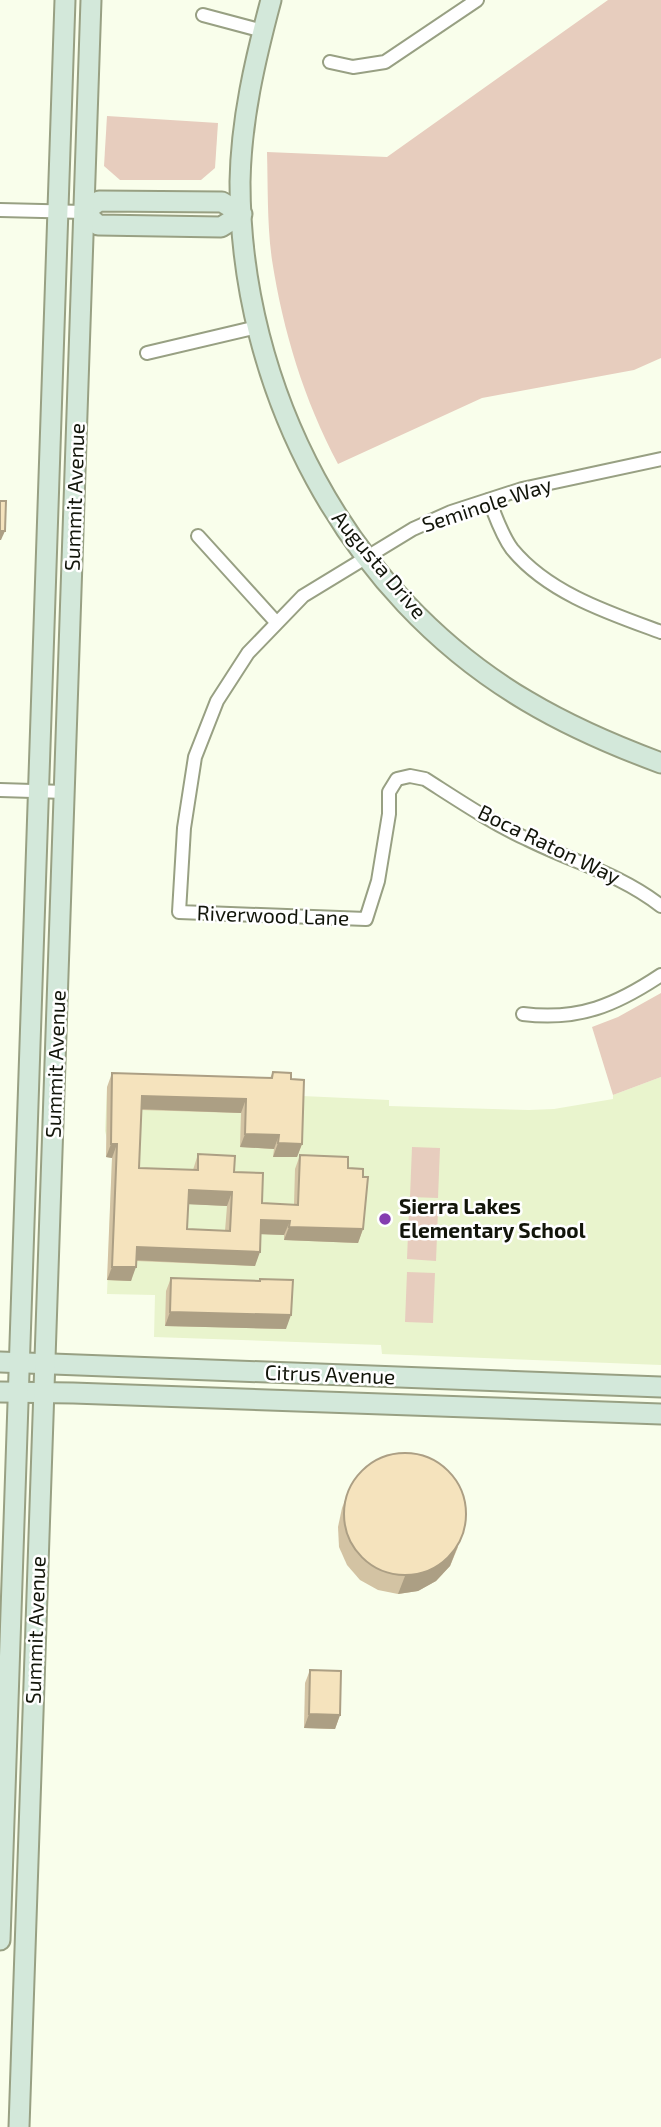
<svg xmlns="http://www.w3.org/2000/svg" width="661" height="2127" font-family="'Exo 2',sans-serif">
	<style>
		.built { fill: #e9f4cd }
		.green { fill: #e7cdbe }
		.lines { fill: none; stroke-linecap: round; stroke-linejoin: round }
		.street-casing { stroke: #98a083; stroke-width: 16 }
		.secondary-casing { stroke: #98a083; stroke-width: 23 }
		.street { stroke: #fff; stroke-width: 12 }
		.secondary { stroke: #d3e8da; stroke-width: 19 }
		.wall { fill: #d3c3a3; fill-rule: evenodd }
		.shaded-wall { fill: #ac9f84 }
		.building { fill: #f5e3bd; stroke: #ac9f84; stroke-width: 2; fill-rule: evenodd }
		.poi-dot { fill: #853db0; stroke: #fff; stroke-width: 2.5 }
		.labels { text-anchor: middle; stroke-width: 5; stroke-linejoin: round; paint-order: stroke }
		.street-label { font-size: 21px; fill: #12150a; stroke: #fff }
		.poi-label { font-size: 21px; font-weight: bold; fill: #12150a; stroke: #fff; text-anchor: start }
	</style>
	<rect width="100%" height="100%" fill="#f9feeb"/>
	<path class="built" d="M661 1077V1365L382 1354 381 1345 154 1337 155 1295 107 1294 112 1158 105 1131 107 1087 389 1100V1106L529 1110 554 1109 613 1099V1095Z"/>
	<g class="green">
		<path d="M608 0H661V358L634 370 482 398 338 464C304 400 283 331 272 260 267 225 268 187 267 152L387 157Z"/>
		<path d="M107 116 218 123 215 168 201 180H120L104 166Z"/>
		<path d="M661 993V1077L613 1095 592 1027 618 1017Z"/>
		<path d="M412 1147 440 1148 438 1198 410 1197Z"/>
		<path d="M409 1209 438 1210 436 1261 407 1259Z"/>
		<path d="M407 1272 435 1273 433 1323 405 1322Z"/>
	</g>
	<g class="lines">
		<defs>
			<g id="street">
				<path d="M203 15 263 31"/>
				<path d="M330 62 353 67 385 62 477 0"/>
				<path d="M0 210 84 212"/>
				<path d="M147 353 257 327"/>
				<path d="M661 459 522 489 451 512 413 529 303 596 248 653 217 701 195 757 184 828 179 912 366 919 378 881 389 814V792L397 779 410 776 425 779C458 800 492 823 527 839 573 862 620 874 661 906"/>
				<path d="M489 500C496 517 501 534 512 549 548 593 609 613 661 632"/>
				<path d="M198 536 276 622"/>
				<path d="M0 790 65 792"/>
				<path d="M523 1014C579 1021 616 1005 661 975"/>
			</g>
			<g id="secondary">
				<path d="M271 0C255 60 241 120 240 182 240 389 346 594 527 701 569 726 615 746 661 763"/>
				<path d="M99 201 222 202 242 214 221 227 98 225 84 212Z"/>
				<path d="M0 1362 661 1387"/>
				<path d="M0 1392 73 1393 661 1414"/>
				<path d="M0 1940 65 0"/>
				<path d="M19 2127 91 0"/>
			</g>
		</defs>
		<use href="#street" class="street-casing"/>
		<use href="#secondary" class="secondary-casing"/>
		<use href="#street" class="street"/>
		<use href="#secondary" class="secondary"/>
	</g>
	<g class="wall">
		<path d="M273 1072 291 1079 302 1144 297 1157H273L274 1149 240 1147 241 1113 141 1110 139 1168 193 1170 198 1154 234 1172 262 1203 294 1205 295 1169 300 1155 348 1168 363 1229 358 1243 284 1240V1235L261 1234 255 1266 136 1261 131 1281 107 1280 112 1158 106 1157 107 1087 112 1073 270 1078ZM188 1204 227 1206 225 1231 187 1229Z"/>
		<path d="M171 1278 259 1281 260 1279 286 1329 165 1326 166 1291Z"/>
		<path d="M349 1490 458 1547 450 1566 436 1581 418 1591 398 1594 378 1590 360 1580 347 1565 339 1547 338 1527 342 1508Z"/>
		<path d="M310 1670 340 1715 335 1729 304 1728 305 1683Z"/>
	</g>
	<g class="shaded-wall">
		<path d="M0 531H5L1 540H0Z"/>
		<path d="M142 1096 246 1099 241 1113 137 1109Z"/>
		<path d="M245 1134 279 1135 274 1149 240 1147Z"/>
		<path d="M278 1143 302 1144 297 1157H273Z"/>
		<path d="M111 1144H117L112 1158 106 1157Z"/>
		<path d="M189 1190 232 1192 227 1206 184 1204Z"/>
		<path d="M261 1220 290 1221 284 1235 256 1234Z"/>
		<path d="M289 1227 363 1229 358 1243 284 1240Z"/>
		<path d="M137 1247 260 1252 255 1266 132 1260Z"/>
		<path d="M112 1267H136L131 1281 107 1280Z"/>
		<path d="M170 1312 291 1315 286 1329 165 1326Z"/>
		<path d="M464 1530 450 1566 436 1581 418 1591 398 1594 405 1576Z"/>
		<path d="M309 1714 340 1715 335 1729 304 1728Z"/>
	</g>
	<g class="building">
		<path d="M0 501H6L5 531H0Z"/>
		<path d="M273 1072 291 1073V1079L304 1080 302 1144 278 1143 279 1135 245 1134 246 1099 142 1096 139 1168 198 1170V1154L235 1156 234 1172 263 1173 262 1203 298 1205 300 1155 348 1157V1168L363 1169V1177H368L363 1229 289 1227 290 1221 261 1220 260 1252 137 1247 136 1267H112L117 1144H111L112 1073 272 1078ZM189 1190 232 1192 230 1231 187 1229Z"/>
		<path d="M171 1278 260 1281V1279L293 1280 291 1315 170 1312Z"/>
		<circle cx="405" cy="1514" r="61"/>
		<path d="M310 1670 341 1671 340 1715 309 1714Z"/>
	</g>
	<circle class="poi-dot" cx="385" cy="1219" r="7"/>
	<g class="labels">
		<g class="street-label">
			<text transform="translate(75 497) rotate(-88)" y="7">Summit Avenue</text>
			<text transform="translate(487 505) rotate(-18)" y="7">Seminole Way</text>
			<text transform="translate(379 565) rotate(50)" y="7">Augusta Drive</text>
			<text transform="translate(549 845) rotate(26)" y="7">Boca Raton Way</text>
			<text transform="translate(273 916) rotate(2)" y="7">Riverwood Lane</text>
			<text transform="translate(56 1064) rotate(-88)" y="7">Summit Avenue</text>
			<text transform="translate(330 1375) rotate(2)" y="7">Citrus Avenue</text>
			<text transform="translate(36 1630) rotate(-88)" y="7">Summit Avenue</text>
		</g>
		<g class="poi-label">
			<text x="399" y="1214">Sierra Lakes<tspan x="399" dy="24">Elementary School</tspan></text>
		</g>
	</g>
</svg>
